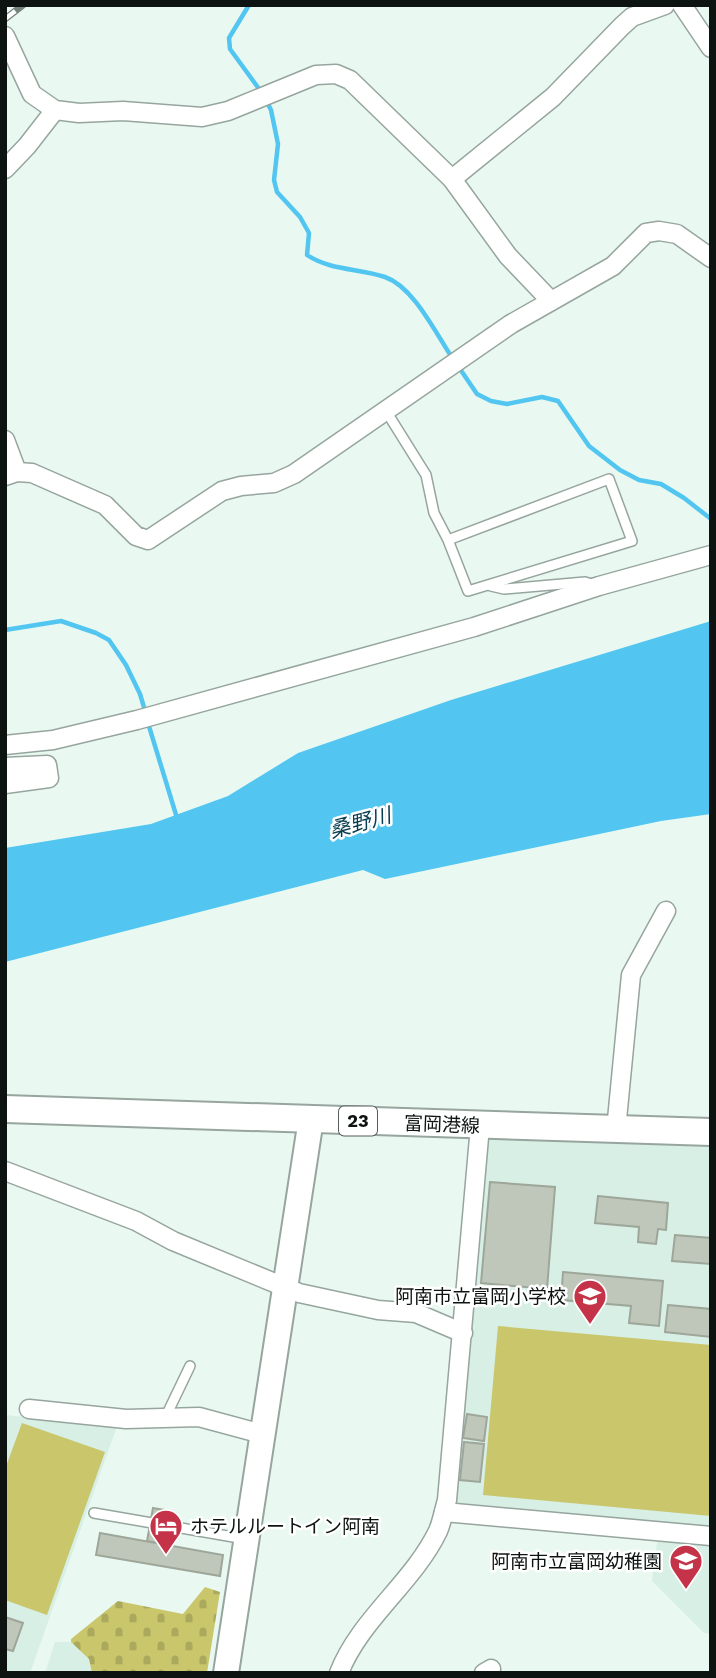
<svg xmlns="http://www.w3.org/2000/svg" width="716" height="1678" font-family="'Work Sans','Noto Sans JP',sans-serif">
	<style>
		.built { fill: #d7efe4 }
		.cemetery { fill: url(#cemetery-stones) }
		.pitch { fill: #c9c66b }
		.water { fill: #52c6f1 }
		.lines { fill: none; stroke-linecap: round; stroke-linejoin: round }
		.stream { stroke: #52c6f1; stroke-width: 4.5 }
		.building { fill: #bfc7bb; stroke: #9ea69a; stroke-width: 2 }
		.lane-casing { stroke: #96a59e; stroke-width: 12 }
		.street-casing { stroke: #96a59e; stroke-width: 21 }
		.secondary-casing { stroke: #96a59e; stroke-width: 28 }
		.primary-casing { stroke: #96a59e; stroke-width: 30 }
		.lane { stroke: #fff; stroke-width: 9 }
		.street { stroke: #fff; stroke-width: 18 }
		.secondary { stroke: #fff; stroke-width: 24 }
		.primary { stroke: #fff; stroke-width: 26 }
		.rail-casing { stroke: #77827c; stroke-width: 7 }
		.rail { stroke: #fff; stroke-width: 4.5; stroke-dasharray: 13; stroke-linecap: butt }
		.labels { text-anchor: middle; stroke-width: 5; stroke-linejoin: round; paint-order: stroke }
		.shield { fill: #fff; stroke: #565a58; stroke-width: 2 }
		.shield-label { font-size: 18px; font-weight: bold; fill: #0d1310 }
		.street-label { font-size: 19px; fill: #0d1310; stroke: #fff }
		.poi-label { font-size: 19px; fill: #0d1310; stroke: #fff; text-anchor: end }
		.water-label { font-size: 21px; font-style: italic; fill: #093e50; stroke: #fff }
	</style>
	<defs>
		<pattern id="cemetery-stones" width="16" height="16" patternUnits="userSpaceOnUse" patternTransform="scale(1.75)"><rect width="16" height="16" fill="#c9c66b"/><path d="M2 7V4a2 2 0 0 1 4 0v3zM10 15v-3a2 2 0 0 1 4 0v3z" fill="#aba95c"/></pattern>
	</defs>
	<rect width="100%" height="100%" fill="#e9f9f1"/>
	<g class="built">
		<path d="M485 1139 711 1146V1530L454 1506Z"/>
		<path d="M5 1415 117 1426 30 1673H5Z"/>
		<path d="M658 1535 711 1541V1634L704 1633 652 1581Z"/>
		<path d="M55 1642H71L89 1659 92 1673H45Z"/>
	</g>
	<path class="cemetery" d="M205 1587 220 1592 207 1673H92L89 1659 71 1642V1639L118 1601 183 1614Z"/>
	<g class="pitch">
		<path d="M498 1326 711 1345V1516L483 1495Z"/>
		<path d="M22 1423 105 1452 47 1615 5 1600V1469Z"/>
	</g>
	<path class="water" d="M711 621V814L661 821 385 879 363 870 5 962V848L151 824 228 796 298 753 451 700Z"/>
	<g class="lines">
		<g class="stream">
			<path d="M249 5 229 38 230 49 262 93"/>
			<path d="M266 100 271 110 278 144 274 180 277 192 300 217 309 233 307 255C331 271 359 268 385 277 414 287 436 334 453 359"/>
			<path d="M458 366 477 394 491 401 507 404 542 397 558 401 589 446 620 470 639 480 661 484 684 498 711 519"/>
			<path d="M5 630 61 621 96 633 109 640 126 665 140 694 146 714"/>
			<path d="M148 723 177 818"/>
		</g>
	</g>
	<g class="building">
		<path d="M490 1182 555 1187 547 1289 481 1283Z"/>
		<path d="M598 1196 668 1203 666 1230 658 1229 656 1244 638 1242 639 1227 595 1223Z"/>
		<path d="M675 1235 711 1238V1264L672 1261Z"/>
		<path d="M563 1272 663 1281 659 1326 629 1323 631 1306 561 1300Z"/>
		<path d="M668 1305 711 1309V1337L665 1332Z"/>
		<path d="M467 1414 487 1417 484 1441 463 1438Z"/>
		<path d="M464 1442 484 1444 480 1482 460 1480Z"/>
		<path d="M153 1508 171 1511 165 1545 147 1541Z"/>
		<path d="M100 1533 223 1555 220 1576 96 1555Z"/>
		<path d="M5 1617 23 1623 13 1651 5 1649Z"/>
	</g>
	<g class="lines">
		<defs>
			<g id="lane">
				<path d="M386 411 426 475 434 513 448 540 609 479 632 541 468 591 448 540"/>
				<path d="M491 586 504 589 585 582 595 585"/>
				<path d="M166 1416 190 1366"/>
				<path d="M94 1513 245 1539"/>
			</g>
			<g id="street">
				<path d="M682 5 711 48"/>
				<path d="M5 36 32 94 55 110 79 113 123 111 202 117 228 111 316 75 336 74 350 80 452 179 508 256 551 301"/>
				<path d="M5 169 27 146 55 110"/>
				<path d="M452 179 553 97 622 26 632 17 665 5"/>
				<path d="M5 440 17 472"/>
				<path d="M5 476 17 472 32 473 105 505 136 536 148 540 222 491 241 486 274 483 294 474 511 324 613 266 646 233 659 231 677 234 711 258"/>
				<path d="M5 745 53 740 137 720 474 627 599 586 711 555"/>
				<path d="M5 767 47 765 49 778 5 784"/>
				<path d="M616 1130 631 975 666 911"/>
				<path d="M5 1171 136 1221 173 1241 299 1293 378 1310 416 1313 463 1333"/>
				<path d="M29 1409 126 1419 199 1417 262 1434"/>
				<path d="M444 1512 711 1536"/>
				<path d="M339 1673C360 1619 413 1583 438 1531 442 1522 444 1510 447 1500L480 1126"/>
				<path d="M484 1673 491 1669"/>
			</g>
			<path id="secondary" d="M226 1673 311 1119"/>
			<path id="primary" d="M5 1109 711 1132"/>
		</defs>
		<use href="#lane" class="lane-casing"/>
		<use href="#street" class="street-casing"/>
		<use href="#secondary" class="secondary-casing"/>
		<use href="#primary" class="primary-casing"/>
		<use href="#lane" class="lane"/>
		<use href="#street" class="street"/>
		<use href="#secondary" class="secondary"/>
		<use href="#primary" class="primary"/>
		<defs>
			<path id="rail" d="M5 19 23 5"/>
		</defs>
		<use href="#rail" class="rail-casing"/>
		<use href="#rail" class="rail"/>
	</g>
	<defs>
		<symbol id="school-pin" viewBox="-11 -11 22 30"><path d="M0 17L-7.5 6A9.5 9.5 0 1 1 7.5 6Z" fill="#c43348" stroke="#fff"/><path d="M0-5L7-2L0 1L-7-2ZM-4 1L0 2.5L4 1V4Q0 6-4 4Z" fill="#fff"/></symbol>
		<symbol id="hotel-pin" viewBox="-11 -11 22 30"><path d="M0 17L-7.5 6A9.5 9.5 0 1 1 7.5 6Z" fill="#c43348" stroke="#fff"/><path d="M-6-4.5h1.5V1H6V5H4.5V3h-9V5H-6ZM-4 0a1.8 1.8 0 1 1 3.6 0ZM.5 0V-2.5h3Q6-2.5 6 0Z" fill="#fff"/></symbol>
	</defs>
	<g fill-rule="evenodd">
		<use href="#school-pin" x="571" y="1277" width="38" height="52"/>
		<use href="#hotel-pin" x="147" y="1507" width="38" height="52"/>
		<use href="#school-pin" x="667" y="1542" width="38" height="52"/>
	</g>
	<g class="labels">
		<rect class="shield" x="339" y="1106.5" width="38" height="29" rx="5"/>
		<g class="shield-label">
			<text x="358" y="1127">23</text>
		</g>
		<g class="street-label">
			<text transform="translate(442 1124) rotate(2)" y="7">富岡港線</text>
		</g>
		<g class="poi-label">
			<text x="566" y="1303">阿南市立富岡小学校</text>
			<text x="190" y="1533" text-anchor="start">ホテルルートイン阿南</text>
			<text x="662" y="1568">阿南市立富岡幼稚園</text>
		</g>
		<g class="water-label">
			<text transform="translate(360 823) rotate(-15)" y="7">桑野川</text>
		</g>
	</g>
	<rect width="716" height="1678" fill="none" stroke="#0d1310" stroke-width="14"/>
</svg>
